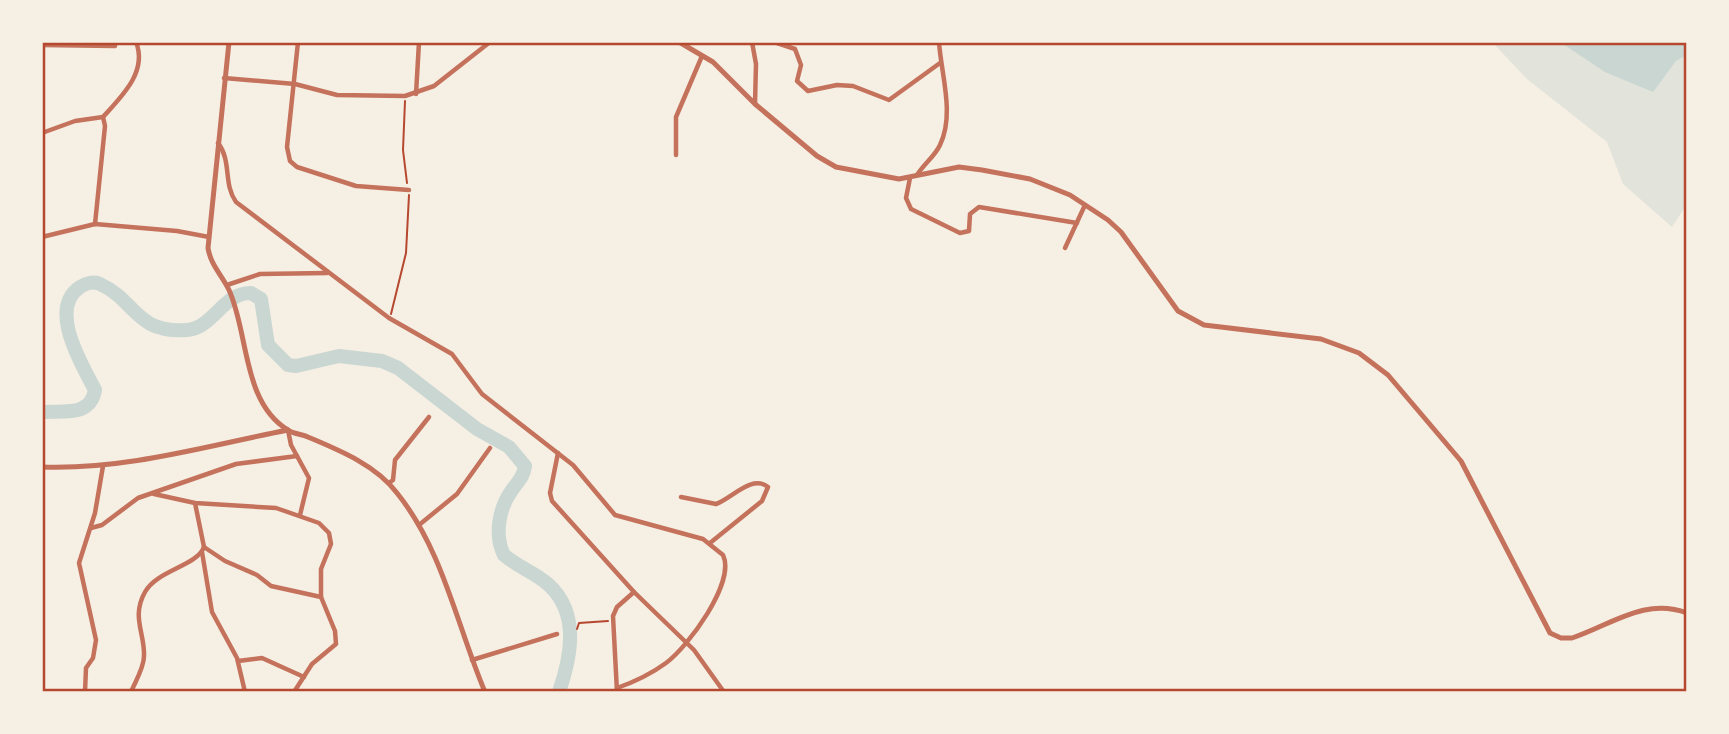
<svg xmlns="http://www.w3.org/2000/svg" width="1729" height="734" font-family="'Times New Roman',serif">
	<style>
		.green { fill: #e2e4dc }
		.water { fill: #c9d6d2 }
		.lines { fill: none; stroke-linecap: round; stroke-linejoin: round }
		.river { stroke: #c9d6d2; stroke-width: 14 }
		.path { stroke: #b5482f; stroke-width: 2 }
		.minor { stroke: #c5725c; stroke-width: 4.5 }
		.tertiary { stroke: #c5725c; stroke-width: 5 }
		.neatline { fill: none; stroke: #b5482f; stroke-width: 2.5 }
	</style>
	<rect width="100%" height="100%" fill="#f6efe4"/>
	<path class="green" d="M1492 42H1687V204L1672 227 1623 184 1607 142 1527 79Z"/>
	<path class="water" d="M1560 42H1687V55L1676 61 1653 92 1605 72Z"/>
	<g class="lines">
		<path class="river" d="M42 412C62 410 90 418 95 390 83 366 47 309 80 287 86 283 94 281 100 284 137 301 134 333 187 330 213 328 224 292 251 293L261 299 268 345 288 365 296 366 339 356 382 361 398 368 477 429 509 447 525 466C523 478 519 480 512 490 499 508 494 535 504 555 518 567 536 573 549 585 580 614 571 657 559 692"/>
		<g class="path">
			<path d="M405 101 403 150 407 183"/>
			<path d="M391 314 406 253 409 195"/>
			<path d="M577 629 579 623 608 621"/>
		</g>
		<g class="minor">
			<path d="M298 42 287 147 290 161 297 167 356 186 409 190"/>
			<path d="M752 42 756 64 755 104"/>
			<path d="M777 43 795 49 801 65 797 81 808 91 837 85 853 86 889 100 940 63"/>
			<path d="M42 45 115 46V42"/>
			<path d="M224 78 295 84 337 95 405 96 434 86 490 42"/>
			<path d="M416 94 419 42"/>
			<path d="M103 117C121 97 148 72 136 42"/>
			<path d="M42 133 75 121 103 117"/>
			<path d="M218 143C232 161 223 184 236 202L389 318 452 354 482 394 573 465 615 515 703 539 723 555C736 582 688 647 666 663 651 674 634 682 617 688"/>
			<path d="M676 155V117L702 56"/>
			<path d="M917 175C924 164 935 156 940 145 955 114 941 74 939 42"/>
			<path d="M910 178 906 198 911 209 960 233 969 231 970 214 979 207 1077 223"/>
			<path d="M95 224 105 126 103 117"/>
			<path d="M42 237 95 224 177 231 209 237"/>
			<path d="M1065 248 1085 205"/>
			<path d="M227 285 260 274 327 273"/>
			<path d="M288 430 291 445 309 478 300 515"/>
			<path d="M558 453 550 493 552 501 634 592 694 650 724 692"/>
			<path d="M389 483 393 480 395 460 429 417"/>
			<path d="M154 494 195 503 276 508 319 523 329 533 331 544 321 569V597L335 631 336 644 312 664 294 692"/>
			<path d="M681 497 716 504C731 499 752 474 768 487L762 501 710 543"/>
			<path d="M195 503 204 547"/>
			<path d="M419 525 457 494 490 448"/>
			<path d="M91 528 102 525 138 498 236 464 297 456"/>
			<path d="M204 547 225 561 257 575 271 586 321 597"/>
			<path d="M202 552 212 612 237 658 245 692"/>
			<path d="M472 660 557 634"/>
			<path d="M238 661 262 658 304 677"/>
			<path d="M85 692 86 668 93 658 96 640 79 563 95 513 103 466"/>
			<path d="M131 692C135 682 144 668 144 656 145 633 131 617 145 592 157 570 197 566 204 547"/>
			<path d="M617 692 613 616 617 607 634 592"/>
		</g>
		<g class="tertiary">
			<path d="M229 42 208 248C211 266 222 275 229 290 249 334 242 402 288 430 293 434 302 434 308 437 339 450 376 465 397 493 443 550 457 626 485 692"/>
			<path d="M679 42 713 62 755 104 817 156 836 167 899 179 959 167 982 170 1030 179 1070 195 1108 220 1121 232 1178 311 1204 325 1321 339 1359 353 1388 375 1461 461 1550 633 1561 638H1572C1611 625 1645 597 1687 613"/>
			<path d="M42 467C126 470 206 446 288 430"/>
		</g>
	</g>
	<rect width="1729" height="734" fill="none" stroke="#f6efe4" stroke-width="88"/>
	<rect x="44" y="44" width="1641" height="646" class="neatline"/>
</svg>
